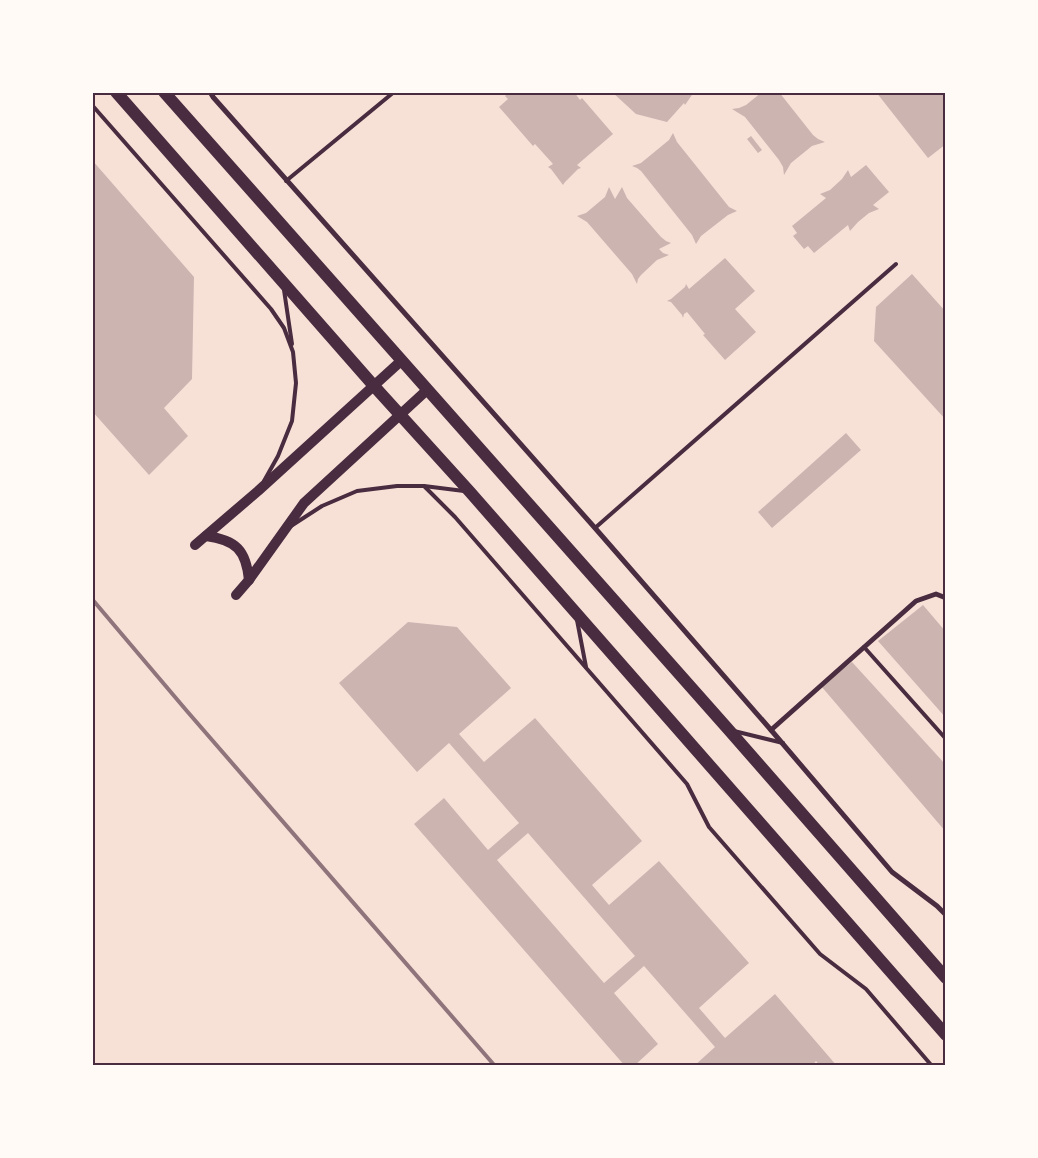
<svg xmlns="http://www.w3.org/2000/svg" width="1038" height="1158" font-family="'Noto Sans',sans-serif">
	<style>
		.building { fill: #ccb4b1; fill-rule: evenodd }
		.lines { fill: none; stroke-linecap: round; stroke-linejoin: round }
		.service { stroke: #4a2c40; stroke-width: 4 }
		.minor { stroke: #4a2c40; stroke-width: 5 }
		.secondary { stroke: #4a2c40; stroke-width: 10 }
		.primary { stroke: #4a2c40; stroke-width: 12 }
		.rail { stroke: #8f747c; stroke-width: 4 }
		.neatline { fill: none; stroke: #4a2c40; stroke-width: 2 }
	</style>
	<rect width="100%" height="100%" fill="#f7e1d7"/>
	<g class="building">
		<path d="M509 92H574L580 100 582 98 613 134 577 165 581 168 578 169 565 182 563 185 551 169 548 167 553 164 535 144 533 146 499 107 508 99 505 96Z"/>
		<path d="M612 92H694L685 105 684 103 667 122 636 114Z"/>
		<path d="M762 92H779L813 135 818 139 825 142 812 146 791 163 784 175 783 167 779 160 745 117 732 109 739 108 746 105Z"/>
		<path d="M876 92H943L946 96V144L928 158Z"/>
		<path d="M673 133 677 142 729 207 737 211 728 215 701 236 696 244 692 235 641 171 637 168 632 166 641 163 669 140Z"/>
		<path d="M751 136 762 150 758 153 747 139Z"/>
		<path d="M92 160 194 277 192 379 164 408 188 436 149 475 92 411Z"/>
		<path d="M866 165 889 192 873 205 879 209 869 213 858 222 850 231 848 225 814 253 808 246 804 249 793 236 797 233 792 226 826 198 820 194 830 190 842 179 848 170 851 177Z"/>
		<path d="M609 187 615 199 622 187 627 198 661 237 666 241 671 243 659 249 663 253 669 255 657 260 641 275 638 279 637 284 632 274 587 222 577 216 586 213 605 197Z"/>
		<path d="M725 258 755 291 735 309 756 332 725 360 703 335 705 334 687 312 684 314 683 318 682 315 671 302 667 301 671 299 685 287 686 284 689 289Z"/>
		<path d="M912 274 946 312V420L874 341 876 307Z"/>
		<path d="M846 433 861 450 772 528 758 512Z"/>
		<path d="M923 605 946 632V718L878 641Z"/>
		<path d="M408 622 457 627 511 688 459 734 484 762 535 718 642 841 592 885 609 905 659 861 749 963 699 1008 725 1038 775 994 837 1066H820L816 1061 812 1066H694L715 1047 644 966 614 993 658 1044 634 1066H625L414 824 444 798 488 850 519 823 449 743 417 772 339 683ZM528 833 635 956 604 983 497 860Z"/>
		<path d="M852 662 946 765V832L821 686Z"/>
	</g>
	<g class="lines">
		<g class="service">
			<path d="M92 105 271 309 284 328 293 352 296 383 292 421 278 456 264 481"/>
			<path d="M286 181 394 92"/>
			<path d="M284 290 292 344"/>
			<path d="M424 486 464 491"/>
			<path d="M291 526 322 506 357 491 397 486H424L455 517 687 784 709 827 820 954 866 989 932 1066"/>
			<path d="M595 528 896 264"/>
			<path d="M577 620 586 667"/>
			<path d="M864 647 946 739"/>
			<path d="M734 731 783 743"/>
		</g>
		<g class="minor">
			<path d="M210 92 213 97 595 528 771 730 892 872 937 906 946 915"/>
			<path d="M771 730 916 601 936 594 946 598"/>
		</g>
		<g class="secondary">
			<path d="M206 536C236 540 246 550 249 580"/>
			<path d="M195 545 258 491 401 361"/>
			<path d="M236 595 249 580 304 503 427 390"/>
		</g>
		<g class="primary">
			<path d="M116 92 374 386 470 492 946 1035"/>
			<path d="M164 92 728 729 946 978"/>
		</g>
		<path class="rail" d="M92 599 186 710 495 1066"/>
	</g>
	<rect width="1038" height="1158" fill="none" stroke="#fffaf5" stroke-width="188"/>
	<rect x="94" y="94" width="850" height="970" class="neatline"/>
</svg>
